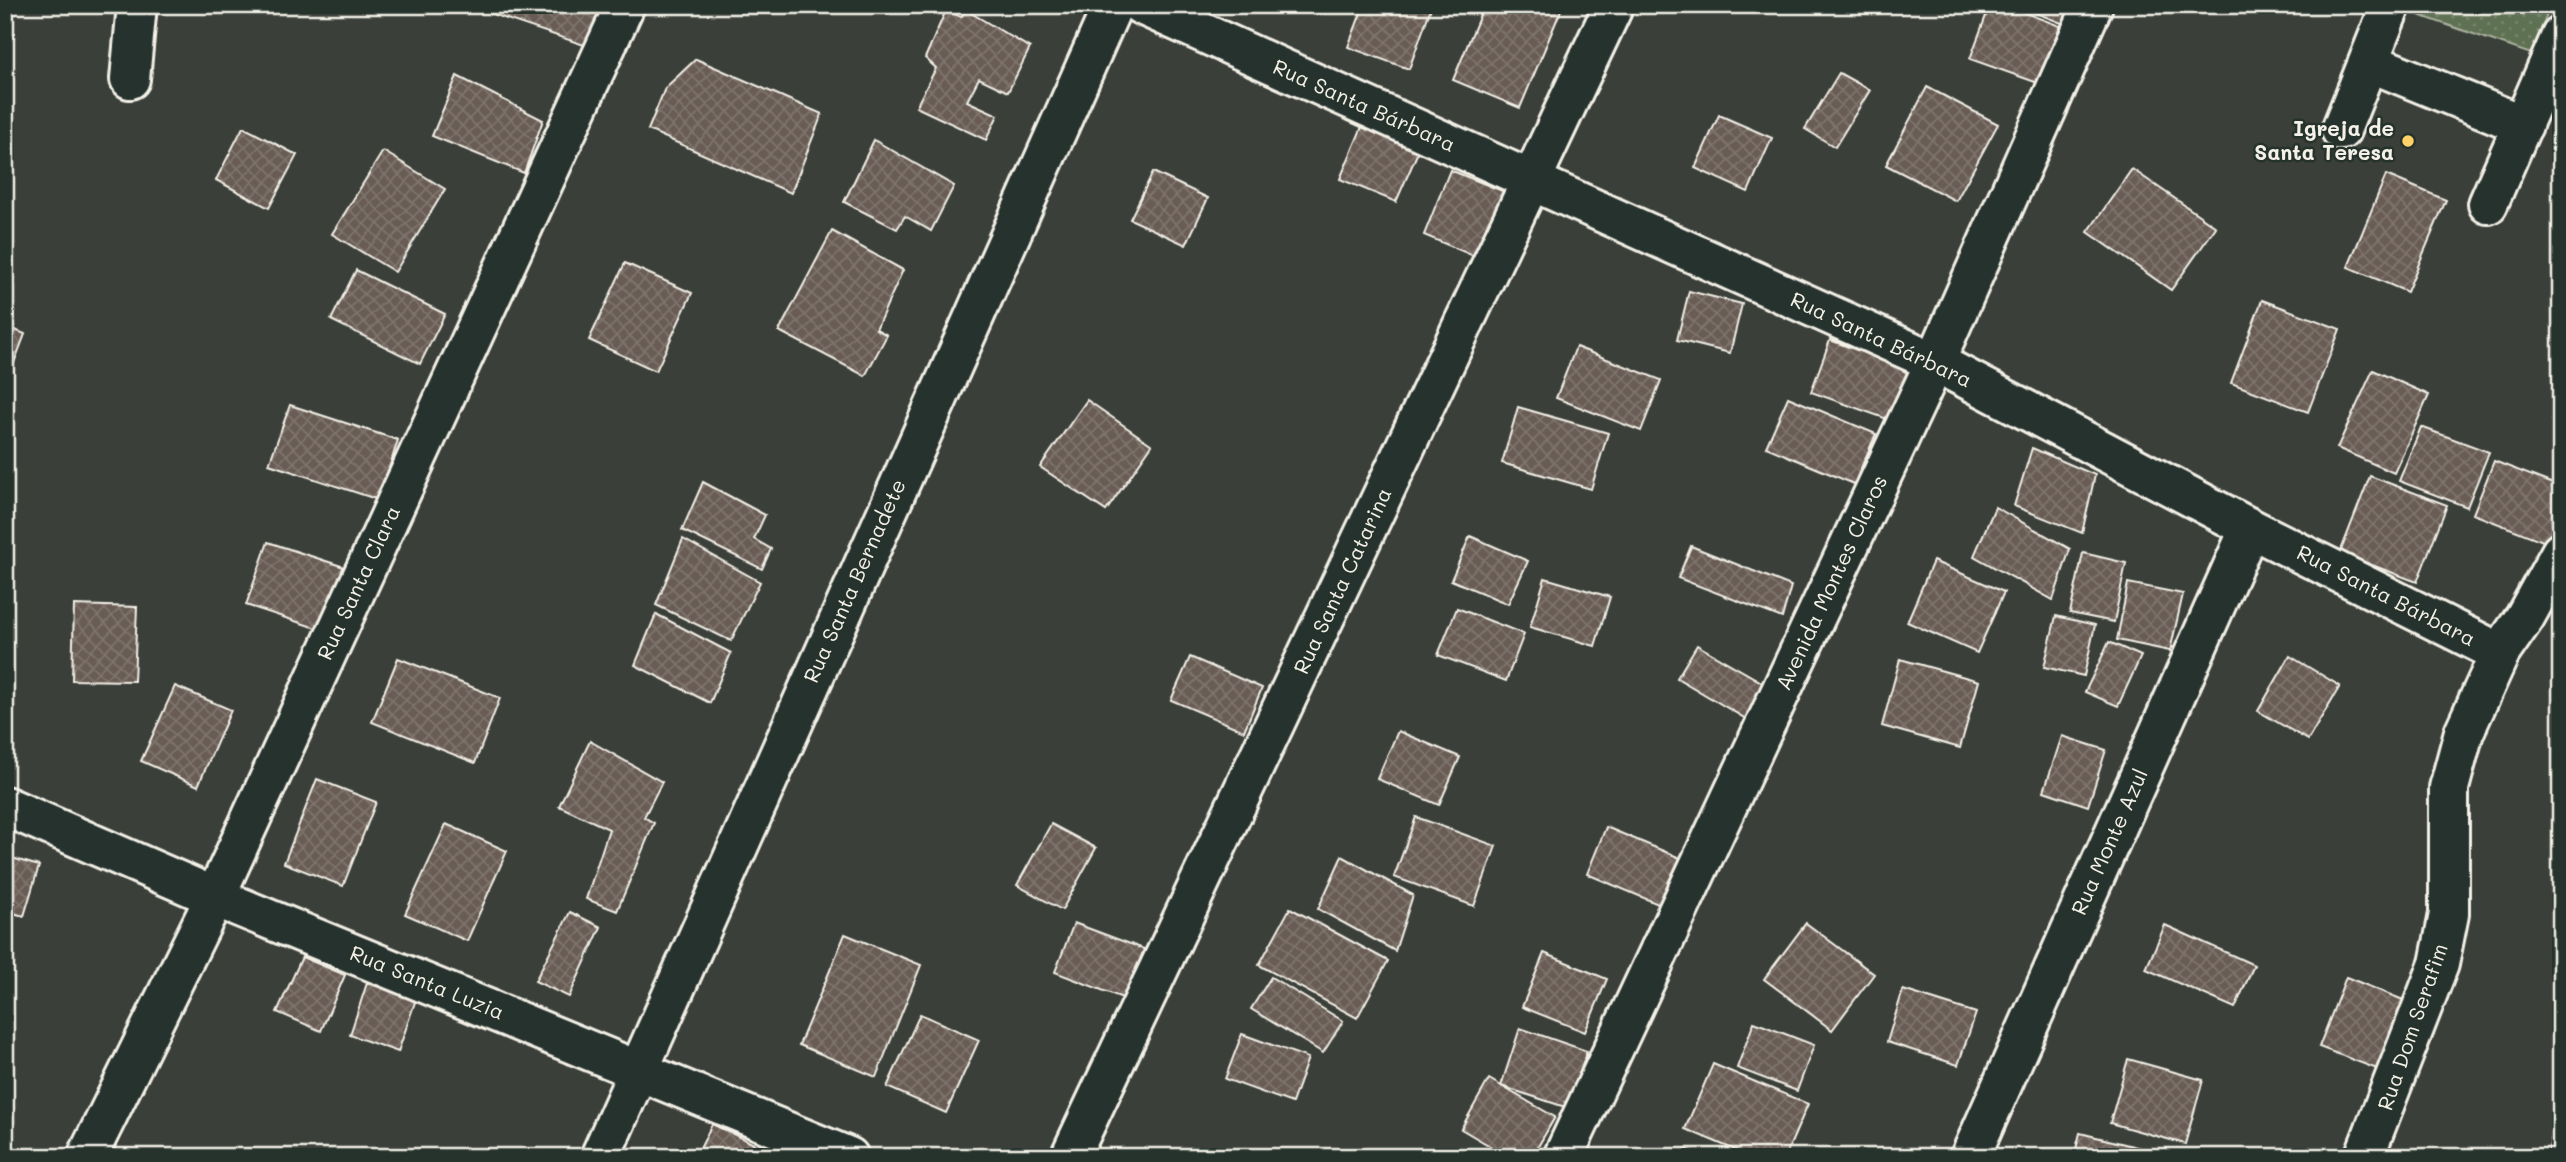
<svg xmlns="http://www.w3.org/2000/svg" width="2566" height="1162" font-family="Mali,sans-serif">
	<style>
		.park { fill: url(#park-dots); stroke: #aab19e; stroke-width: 2 }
		.building { fill: url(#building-cross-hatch); stroke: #f4f1e8; stroke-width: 2 }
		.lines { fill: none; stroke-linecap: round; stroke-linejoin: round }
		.minor-casing { stroke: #f4f1e8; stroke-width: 44 }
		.tertiary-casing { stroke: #f4f1e8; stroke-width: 44 }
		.minor { stroke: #26332d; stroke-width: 38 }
		.tertiary { stroke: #26332d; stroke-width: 38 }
		.poi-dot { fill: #ffd166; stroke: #26332d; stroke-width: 2.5 }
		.labels { text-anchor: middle; stroke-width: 5; stroke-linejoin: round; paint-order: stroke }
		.street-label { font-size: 21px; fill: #f4f1e8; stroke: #26332d }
		.poi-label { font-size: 21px; font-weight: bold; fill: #f4f1e8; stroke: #26332d; text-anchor: end }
	</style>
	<defs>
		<pattern id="park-dots" width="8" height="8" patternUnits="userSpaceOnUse" patternTransform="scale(1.75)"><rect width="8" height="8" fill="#5f7153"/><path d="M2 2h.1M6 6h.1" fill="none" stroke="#77866c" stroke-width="1.8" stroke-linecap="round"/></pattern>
		<pattern id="building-cross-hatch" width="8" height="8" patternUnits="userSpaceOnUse" patternTransform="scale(1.75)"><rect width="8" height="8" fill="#685c54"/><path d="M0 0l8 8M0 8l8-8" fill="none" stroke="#7e746d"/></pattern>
	</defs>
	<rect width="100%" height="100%" fill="#3a3f39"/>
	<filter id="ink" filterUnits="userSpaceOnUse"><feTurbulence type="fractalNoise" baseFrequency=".0143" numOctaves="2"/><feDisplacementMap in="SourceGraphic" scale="14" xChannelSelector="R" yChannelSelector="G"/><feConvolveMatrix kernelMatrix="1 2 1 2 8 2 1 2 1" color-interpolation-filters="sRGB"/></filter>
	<g filter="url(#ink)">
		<path class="park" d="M2406 5H2551L2531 54 2404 10Z"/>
		<g class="building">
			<path d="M495 5H618L602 51 492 14Z"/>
			<path d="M1364 5H1432L1409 69 1348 47Z"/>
			<path d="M1484 5H1550L1561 10 1520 108 1453 80Z"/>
			<path d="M1990 5H2004L2060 26 2038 83 1970 59Z"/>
			<path d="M2015 5H2080L2072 27Z"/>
			<path d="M946 10 961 17 966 10 1030 48 1008 92 979 78 967 101 998 115 986 140 916 107 936 68 925 58Z"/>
			<path d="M696 59 822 114 791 193 648 130 665 88Z"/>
			<path d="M1839 73 1870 90 1835 147 1805 129Z"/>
			<path d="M457 76 543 120 524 173 432 136Z"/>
			<path d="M1927 87 1998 124 1956 201 1886 165Z"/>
			<path d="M1719 115 1772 138 1748 192 1695 168Z"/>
			<path d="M1364 122 1421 145 1396 202 1340 179Z"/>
			<path d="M243 127 297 155 269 208 216 180Z"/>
			<path d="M874 140 954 186 931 231 905 216 897 229 844 202Z"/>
			<path d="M383 151 445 189 395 272 332 234Z"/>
			<path d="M2132 169 2216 227 2171 290 2088 232Z"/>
			<path d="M1450 170 1515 196 1488 262 1424 235Z"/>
			<path d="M1153 172 1208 198 1186 245 1130 219Z"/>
			<path d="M2386 175 2446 200 2407 292 2348 267Z"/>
			<path d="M832 231 903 270 876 329 887 335 865 376 779 331Z"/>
			<path d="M625 263 692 293 656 371 589 340Z"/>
			<path d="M356 270 445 314 420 364 331 320Z"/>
			<path d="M1689 291 1742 304 1730 353 1677 340Z"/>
			<path d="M2262 300 2340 329 2308 412 2231 383Z"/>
			<path d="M5 326 25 334 7 381 5 380Z"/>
			<path d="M1830 340 1908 369 1890 420 1811 392Z"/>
			<path d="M1576 347 1661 380 1641 431 1556 398Z"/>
			<path d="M2373 370 2429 395 2394 473 2337 448Z"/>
			<path d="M1788 397 1876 434 1854 484 1766 447Z"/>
			<path d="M1087 400 1152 445 1106 511 1040 467Z"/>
			<path d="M290 405 398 440 379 500 269 464Z"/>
			<path d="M1518 407 1608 433 1591 489 1502 463Z"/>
			<path d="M2421 427 2489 452 2467 507 2399 481Z"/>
			<path d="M2032 448 2095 475 2082 533 2014 506Z"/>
			<path d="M2494 461 2561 487V548L2473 514Z"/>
			<path d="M2370 476 2447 505 2417 582 2340 553Z"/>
			<path d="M703 482 765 515 754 539 771 549 762 569 682 530Z"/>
			<path d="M1995 507 2070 549 2053 600 1974 556Z"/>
			<path d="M1470 536 1528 561 1508 604 1451 580Z"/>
			<path d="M683 539 760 582 731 641 656 605Z"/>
			<path d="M268 542 344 567 322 630 246 605Z"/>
			<path d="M1691 546 1791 586 1782 618 1678 578Z"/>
			<path d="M2083 553 2126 563 2114 622 2070 613Z"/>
			<path d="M1933 561 2004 592 1977 653 1907 622Z"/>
			<path d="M1545 578 1610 597 1595 646 1530 627Z"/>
			<path d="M2128 583 2183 594 2170 651 2117 640Z"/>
			<path d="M74 605 137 607 134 681 72 680Z"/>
			<path d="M1457 608 1524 634 1506 681 1438 655Z"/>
			<path d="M656 614 731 653 710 703 635 665Z"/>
			<path d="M2056 616 2095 625 2084 676 2044 667Z"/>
			<path d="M2109 642 2141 656 2118 706 2085 692Z"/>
			<path d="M1697 645 1777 691 1758 726 1677 678Z"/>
			<path d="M2290 656 2340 686 2308 740 2258 711Z"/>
			<path d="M1190 657 1262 688 1244 731 1171 700Z"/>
			<path d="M398 658 500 698 475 763 372 722Z"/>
			<path d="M1900 659 1979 681 1960 748 1882 726Z"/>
			<path d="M175 686 231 710 198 786 141 761Z"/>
			<path d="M1398 731 1460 757 1439 805 1377 779Z"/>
			<path d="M2062 736 2106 750 2088 806 2044 791Z"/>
			<path d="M590 741 662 782 644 817 654 823 617 911 586 899 609 829 559 806Z"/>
			<path d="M317 779 376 802 343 886 284 863Z"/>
			<path d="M1416 817 1496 846 1474 906 1394 877Z"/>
			<path d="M446 824 507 851 467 941 405 914Z"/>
			<path d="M1051 824 1096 848 1062 910 1017 885Z"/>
			<path d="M1606 827 1697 865 1677 912 1587 874Z"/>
			<path d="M5 856 39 866 24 916 5 911Z"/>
			<path d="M1342 856 1413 895 1395 951 1318 909Z"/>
			<path d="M1290 908 1388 961 1357 1018 1259 965Z"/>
			<path d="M570 912 601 927 569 997 535 981Z"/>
			<path d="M1074 923 1144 949 1125 999 1055 972Z"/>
			<path d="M1806 923 1874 974 1832 1030 1764 979Z"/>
			<path d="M2165 925 2254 965 2235 1008 2146 969Z"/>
			<path d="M845 934 921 965 876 1077 799 1045Z"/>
			<path d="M1544 953 1607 979 1585 1032 1522 1007Z"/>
			<path d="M302 957 345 975 321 1031 277 1012Z"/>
			<path d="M1271 977 1343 1021 1323 1053 1251 1009Z"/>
			<path d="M2346 977 2411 1003 2385 1072 2319 1047Z"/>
			<path d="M367 983 416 999 398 1052 350 1035Z"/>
			<path d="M1903 990 1976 1013 1958 1065 1887 1042Z"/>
			<path d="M920 1014 979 1040 946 1113 887 1087Z"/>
			<path d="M1754 1022 1814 1045 1797 1091 1737 1068Z"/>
			<path d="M1520 1028 1587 1051 1568 1108 1501 1086Z"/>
			<path d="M1242 1034 1308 1058 1292 1103 1225 1079Z"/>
			<path d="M2128 1059 2203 1080 2185 1144 2110 1123Z"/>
			<path d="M1713 1064 1808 1104 1785 1157H1752L1685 1129Z"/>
			<path d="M1489 1079 1555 1117 1532 1157H1509L1461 1129Z"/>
			<path d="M2558 1112H2561V1157H2547Z"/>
			<path d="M712 1124 779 1156 696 1157Z"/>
			<path d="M2080 1133 2153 1151 2152 1157H2074Z"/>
			<path d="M1686 1149 1709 1157H1683Z"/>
		</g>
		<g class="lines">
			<defs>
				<g id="minor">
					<path d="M1141 5 1935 362 2250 528 2500 653 2525 617 2561 552"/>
					<path d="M2369 62 2523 125"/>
					<path d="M130 79 137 5"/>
					<path d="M2341 130 2391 5"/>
					<path d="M2488 204 2561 36"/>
					<path d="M5 806 215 897 849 1157"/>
					<path d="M87 1157 215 897 625 5"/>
					<path d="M600 1157 1113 5"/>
					<path d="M1070 1157 1614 5"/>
					<path d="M1970 1157 2250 528"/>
					<path d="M2364 1157 2439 964 2449 914V788L2464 732 2500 653"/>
				</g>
				<path id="tertiary" d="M1563 1157 1935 362 2093 5"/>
			</defs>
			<use href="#minor" class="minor-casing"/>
			<use href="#tertiary" class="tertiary-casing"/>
			<use href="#minor" class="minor"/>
			<use href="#tertiary" class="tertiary"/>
		</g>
	</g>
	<circle class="poi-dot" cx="2408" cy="141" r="7"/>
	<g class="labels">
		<g class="street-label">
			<text transform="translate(1364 106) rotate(24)" y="7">Rua Santa Bárbara</text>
			<text transform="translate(1881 340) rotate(25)" y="7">Rua Santa Bárbara</text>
			<text transform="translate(855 581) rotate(-66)" y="7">Rua Santa Bernadete</text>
			<text transform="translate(1343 581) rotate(-65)" y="7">Rua Santa Catarina</text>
			<text transform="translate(359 583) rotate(-65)" y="7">Rua Santa Clara</text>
			<text transform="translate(1832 583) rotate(-65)" y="7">Avenida Montes Claros</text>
			<text transform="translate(2386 596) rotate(27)" y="7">Rua Santa Bárbara</text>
			<text transform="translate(2110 842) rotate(-66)" y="7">Rua Monte Azul</text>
			<text transform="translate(427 983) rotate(22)" y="7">Rua Santa Luzia</text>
			<text transform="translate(2413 1027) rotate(-71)" y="7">Rua Dom Serafim</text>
		</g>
		<g class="poi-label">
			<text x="2394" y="136">Igreja de<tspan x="2394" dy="24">Santa Teresa</tspan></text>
		</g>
	</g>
	<rect width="2566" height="1162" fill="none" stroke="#26332d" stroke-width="28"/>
	<rect x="14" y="14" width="2538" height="1134" fill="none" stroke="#f4f1e8" stroke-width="2.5" filter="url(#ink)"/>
</svg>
